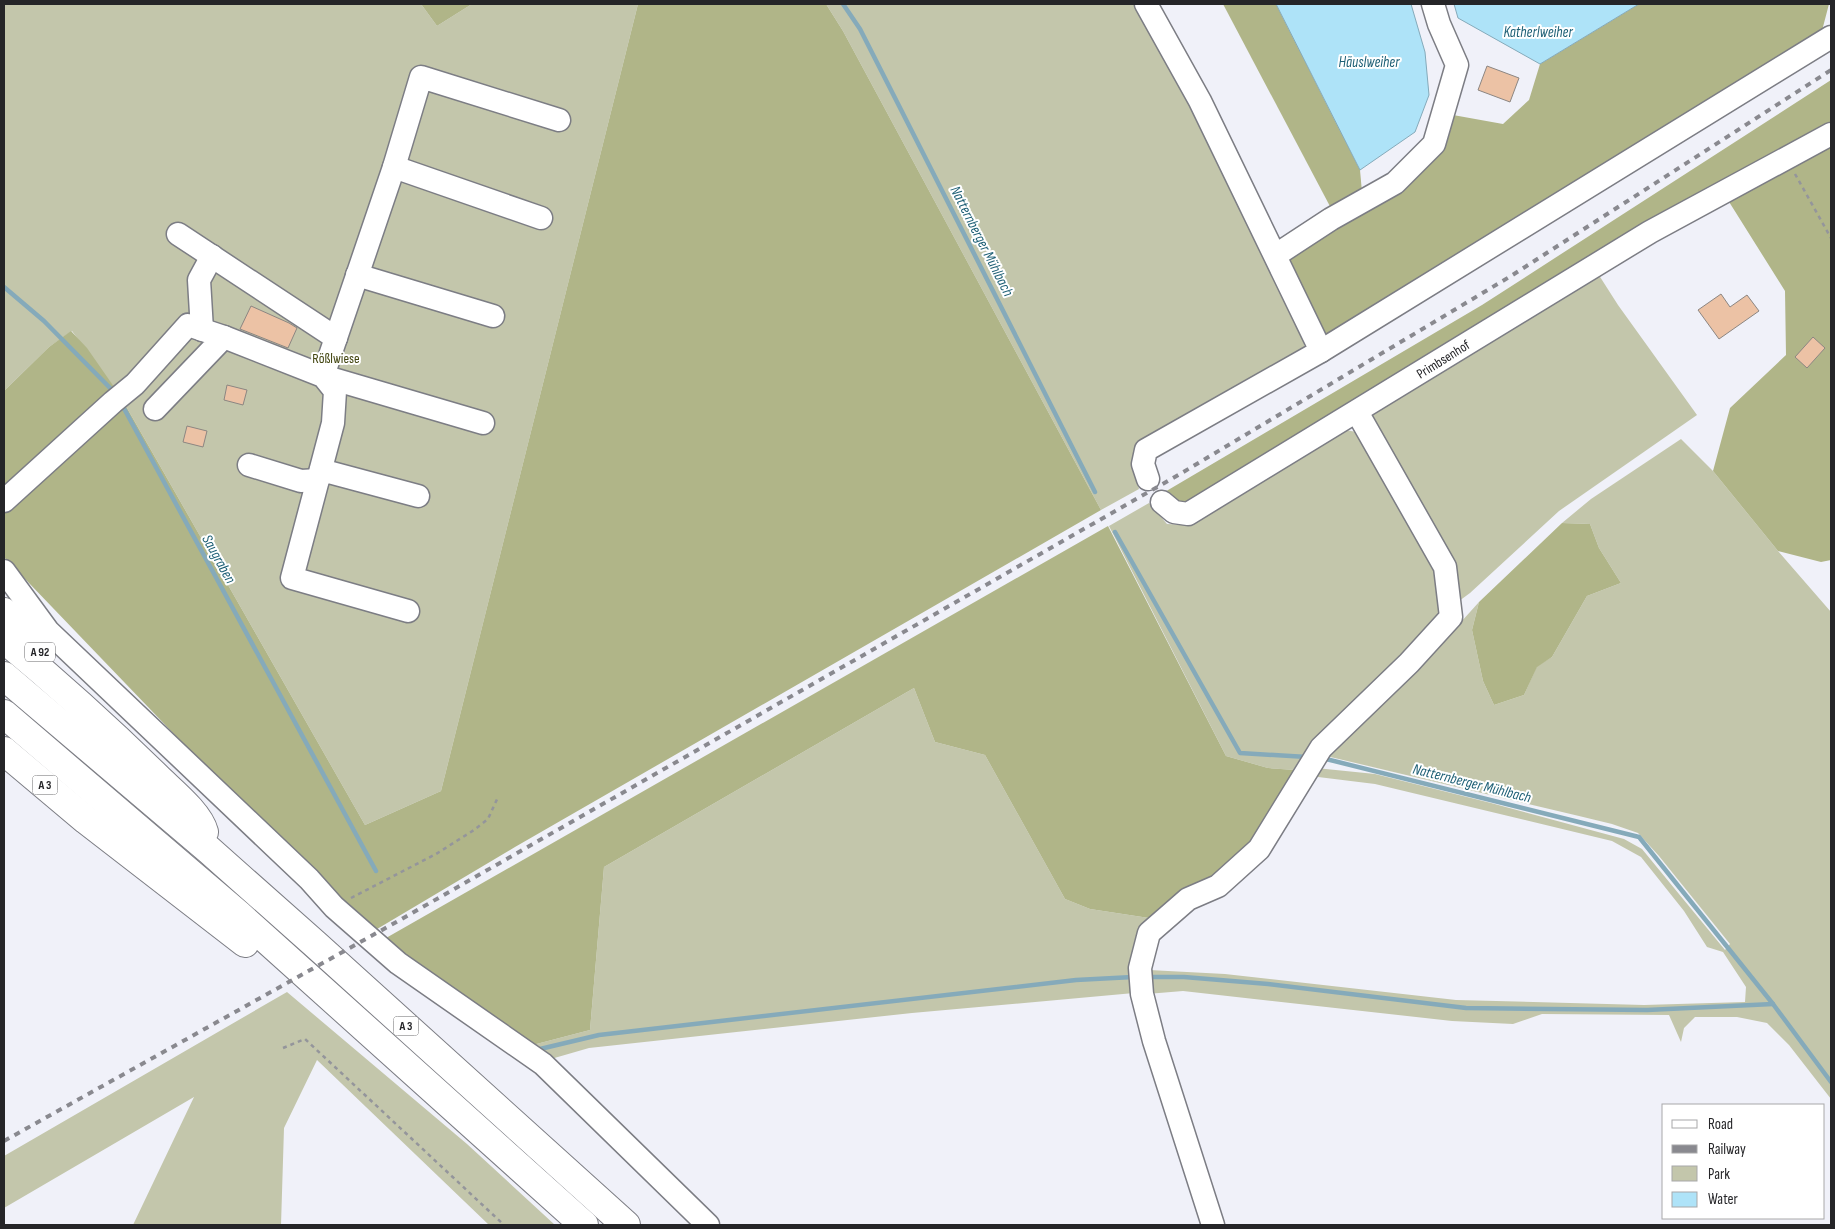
<svg xmlns="http://www.w3.org/2000/svg" width="1835" height="1229" font-family="'Sofia Sans Condensed',sans-serif">
	<style>
		.green { fill: #c3c6ab }
		.forest { fill: #b0b588 }
		.water { fill: #aee3f8; stroke: #85aaba }
		.lines { fill: none; stroke-linecap: round; stroke-linejoin: round }
		.stream { stroke: #85aaba; stroke-width: 4.5 }
		.building { fill: #ecc2a5; stroke: #8c8682 }
		.minor-casing { stroke: #7c7d84; stroke-width: 25 }
		.highway-casing { stroke: #7c7d84; stroke-width: 30 }
		.path { stroke: #94959b; stroke-width: 2.5; stroke-dasharray: 4 4; stroke-linecap: butt }
		.minor { stroke: #fff; stroke-width: 22 }
		.highway { stroke: #fff; stroke-width: 28 }
		.rail { stroke: #89898f; stroke-width: 4; stroke-dasharray: 6 6; stroke-linecap: butt }
		.labels { text-anchor: middle; stroke-width: 4; stroke-linejoin: round; paint-order: stroke }
		.shield { fill: #fff; stroke: #666668; stroke-width: 1 }
		.shield-label { font-size: 12px; font-weight: bold; fill: #252528 }
		.park-label { font-size: 14px; fill: #424510; stroke: #fff }
		.street-label { font-size: 14px; fill: #252528; stroke: #fff }
		.water-label { font-size: 15px; font-style: italic; fill: #1d5f75; stroke: #fff }
	</style>
	<rect width="100%" height="100%" fill="#f0f1f9"/>
	<g class="green">
		<path d="M4 4H421L437 26 472 4H638L441 791 365 825 119 394 72 331 49 347 4 391Z"/>
		<path d="M826 4H1140L1287 297 1305 344 1300 358 1133 464 1139 489 1101 510 843 31Z"/>
		<path d="M1595 269 1618 305 1697 415 1559 511 1470 593 1455 604 1368 418 1372 411Z"/>
		<path d="M1341 429 1356 432 1439 572 1440 621 1295 770 1268 768 1226 756 1109 526 1149 503 1167 524 1188 525 1249 484Z"/>
		<path d="M1681 439 1713 471 1778 551 1831 612V1099L1789 1045 1767 1023 1737 1017H1695L1684 1028 1681 1042 1669 1015 1542 1014 1513 1024 1452 1021 1183 991 1147 994 1149 970 1225 974 1456 1000 1644 1005 1745 1002 1746 987 1723 952 1707 947 1684 911 1641 857 1612 841 1375 784 1310 776 1316 768 1375 774 1491 803 1624 839 1642 849 1725 950 1730 944 1659 856 1638 833 1612 824 1579 816 1322 755 1434 652 1479 602 1472 630 1483 681 1494 705 1524 695 1537 666 1552 657 1587 596 1621 583 1599 548 1590 524 1562 523 1591 499Z"/>
		<path d="M914 688 935 742 985 755 1065 899 1090 909 1149 918 1131 971 1134 993 912 1013 589 1048 544 1061 525 1047 590 1030 604 867Z"/>
		<path d="M287 992 467 1144 555 1225H489L317 1060 284 1128 281 1225H133L194 1097 4 1208V1156Z"/>
	</g>
	<g class="forest">
		<path d="M421 4H472L437 26Z"/>
		<path d="M638 4H826L843 31 1101 510 515 847 367 935 4 557V391L49 347 71 331 87 348 119 394 365 825 441 791Z"/>
		<path d="M1223 4H1276L1360 170 1362 192 1333 212Z"/>
		<path d="M1639 4H1829L1818 46 1321 351 1281 262 1337 223 1453 115 1503 124 1529 100 1540 64Z"/>
		<path d="M1831 80V127L1190 506 1173 502 1163 493 1482 305Z"/>
		<path d="M1831 139V560L1821 562 1778 551 1713 471 1730 408 1786 355 1785 291 1726 197Z"/>
		<path d="M1562 523 1590 524 1599 548 1621 583 1587 596 1552 657 1537 667 1524 695 1494 705 1483 681 1472 630 1479 602Z"/>
		<path d="M1108 526 1226 756 1268 768 1295 770 1256 846 1212 880 1149 918 1090 909 1065 899 985 755 935 742 914 688 604 867 590 1030 525 1047 379 942Z"/>
	</g>
	<g class="water">
		<path d="M1276 4H1411L1425 52 1429 95 1415 132 1360 170Z"/>
		<path d="M1454 4H1639L1540 64 1458 18Z"/>
	</g>
	<g class="lines">
		<g class="stream">
			<path d="M843 4 860 29 1095 492"/>
			<path d="M4 287 44 321 114 392"/>
			<path d="M121 403 376 871"/>
			<path d="M1115 532 1240 753 1307 757"/>
			<path d="M1322 758 1639 837 1773 1004 1831 1082"/>
			<path d="M1146 977H1184L1268 984 1466 1008 1647 1010 1773 1004"/>
			<path d="M540 1049 599 1035 1076 980 1133 977"/>
		</g>
	</g>
	<g class="building">
		<path d="M1487 66 1519 78 1510 102 1478 90Z"/>
		<path d="M1721 294 1730 307 1747 295 1759 311 1719 339 1698 310Z"/>
		<path d="M251 306 289 323 297 328 288 348 240 329Z"/>
		<path d="M1813 337 1825 348 1807 368 1795 357Z"/>
		<path d="M227 385 247 390 243 405 224 400Z"/>
		<path d="M187 426 207 431 203 447 183 442Z"/>
	</g>
	<g class="lines">
		<defs>
			<g id="minor">
				<path d="M1146 4 1200 101 1321 351 1146 450 1143 464 1148 479"/>
				<path d="M394 167 541 218"/>
				<path d="M178 234 336 338"/>
				<path d="M1276 255 1331 219 1395 183 1434 144 1457 65 1439 24 1433 4"/>
				<path d="M357 275 493 316"/>
				<path d="M202 330 199 280 212 256"/>
				<path d="M224 337 323 376 335 391 333 423 292 578 408 611"/>
				<path d="M1321 351 1831 37"/>
				<path d="M483 423 323 376 394 167 421 77 559 120"/>
				<path d="M249 465 301 481 318 480"/>
				<path d="M321 470 418 496"/>
				<path d="M4 501 113 402 135 384 188 325 224 337 155 409"/>
				<path d="M1162 502 1174 512 1188 514 1650 232 1831 134"/>
				<path d="M4 571 48 631 309 879 334 907 398 963 543 1064 708 1225"/>
				<path d="M1213 1225 1154 1041 1142 994 1140 968 1149 933 1188 899 1218 886 1259 849 1321 748 1409 663 1451 617 1445 567 1357 412"/>
			</g>
			<g id="highway">
				<path d="M4 612 38 649"/>
				<path d="M4 639C57 683 108 729 157 777 171 791 199 813 204 832"/>
				<path d="M4 676 209 850 315 944 626 1225"/>
				<path d="M4 714 239 915 584 1225"/>
				<path d="M4 751 86 820 245 943"/>
			</g>
		</defs>
		<use href="#minor" class="minor-casing"/>
		<use href="#highway" class="highway-casing"/>
		<g class="path">
			<path d="M1795 174 1831 238"/>
			<path d="M351 898 436 854 474 830 488 819 498 797"/>
			<path d="M283 1048 305 1039 504 1225"/>
		</g>
		<use href="#minor" class="minor"/>
		<use href="#highway" class="highway"/>
		<path class="rail" d="M4 1141 407 916 1180 474 1511 276 1831 70"/>
	</g>
	<g class="labels">
		<g class="shield">
			<rect x="25" y="642.5" width="30" height="19" rx="4"/>
			<rect x="32.5" y="775.5" width="25" height="19" rx="4"/>
			<rect x="393.5" y="1016.5" width="25" height="19" rx="4"/>
		</g>
		<g class="shield-label">
			<text x="40" y="656">A 92</text>
			<text x="45" y="789">A 3</text>
			<text x="406" y="1030">A 3</text>
		</g>
		<g class="park-label">
			<text x="336" y="363">Rößlwiese</text>
		</g>
		<g class="street-label">
			<text transform="translate(1443 359) rotate(-32)" y="5">Primbsenhof</text>
		</g>
		<g class="water-label">
			<text x="1538" y="37">Katherlweiher</text>
			<text x="1369" y="67">Häuslweiher</text>
			<text transform="translate(982 241) rotate(63)" y="5">Natternberger Mühlbach</text>
			<text transform="translate(219 559) rotate(61)" y="5">Saugraben</text>
			<text transform="translate(1472 783) rotate(14)" y="5">Natternberger Mühlbach</text>
		</g>
	</g>
	<rect width="1835" height="1229" fill="none" stroke="#252528" stroke-width="10"/>
	<rect x="1662" y="1104" width="162" height="115" fill="#ffffff" stroke="#a8a8a9"/>
	<rect x="1672" y="1120" width="25" height="8" fill="#ffffff" stroke="#a8a8a9"/>
	<text x="1708" y="1129" font-size="15" fill="#252528">Road</text>
	<rect x="1672" y="1145" width="25" height="8" fill="#89898f" stroke="#a8a8a9"/>
	<text x="1708" y="1154" font-size="15" fill="#252528">Railway</text>
	<rect x="1672" y="1166" width="25" height="15" fill="#c3c6ab" stroke="#a8a8a9"/>
	<text x="1708" y="1179" font-size="15" fill="#252528">Park</text>
	<rect x="1672" y="1192" width="25" height="15" fill="#aee3f8" stroke="#a8a8a9"/>
	<text x="1708" y="1204" font-size="15" fill="#252528">Water</text>
</svg>
